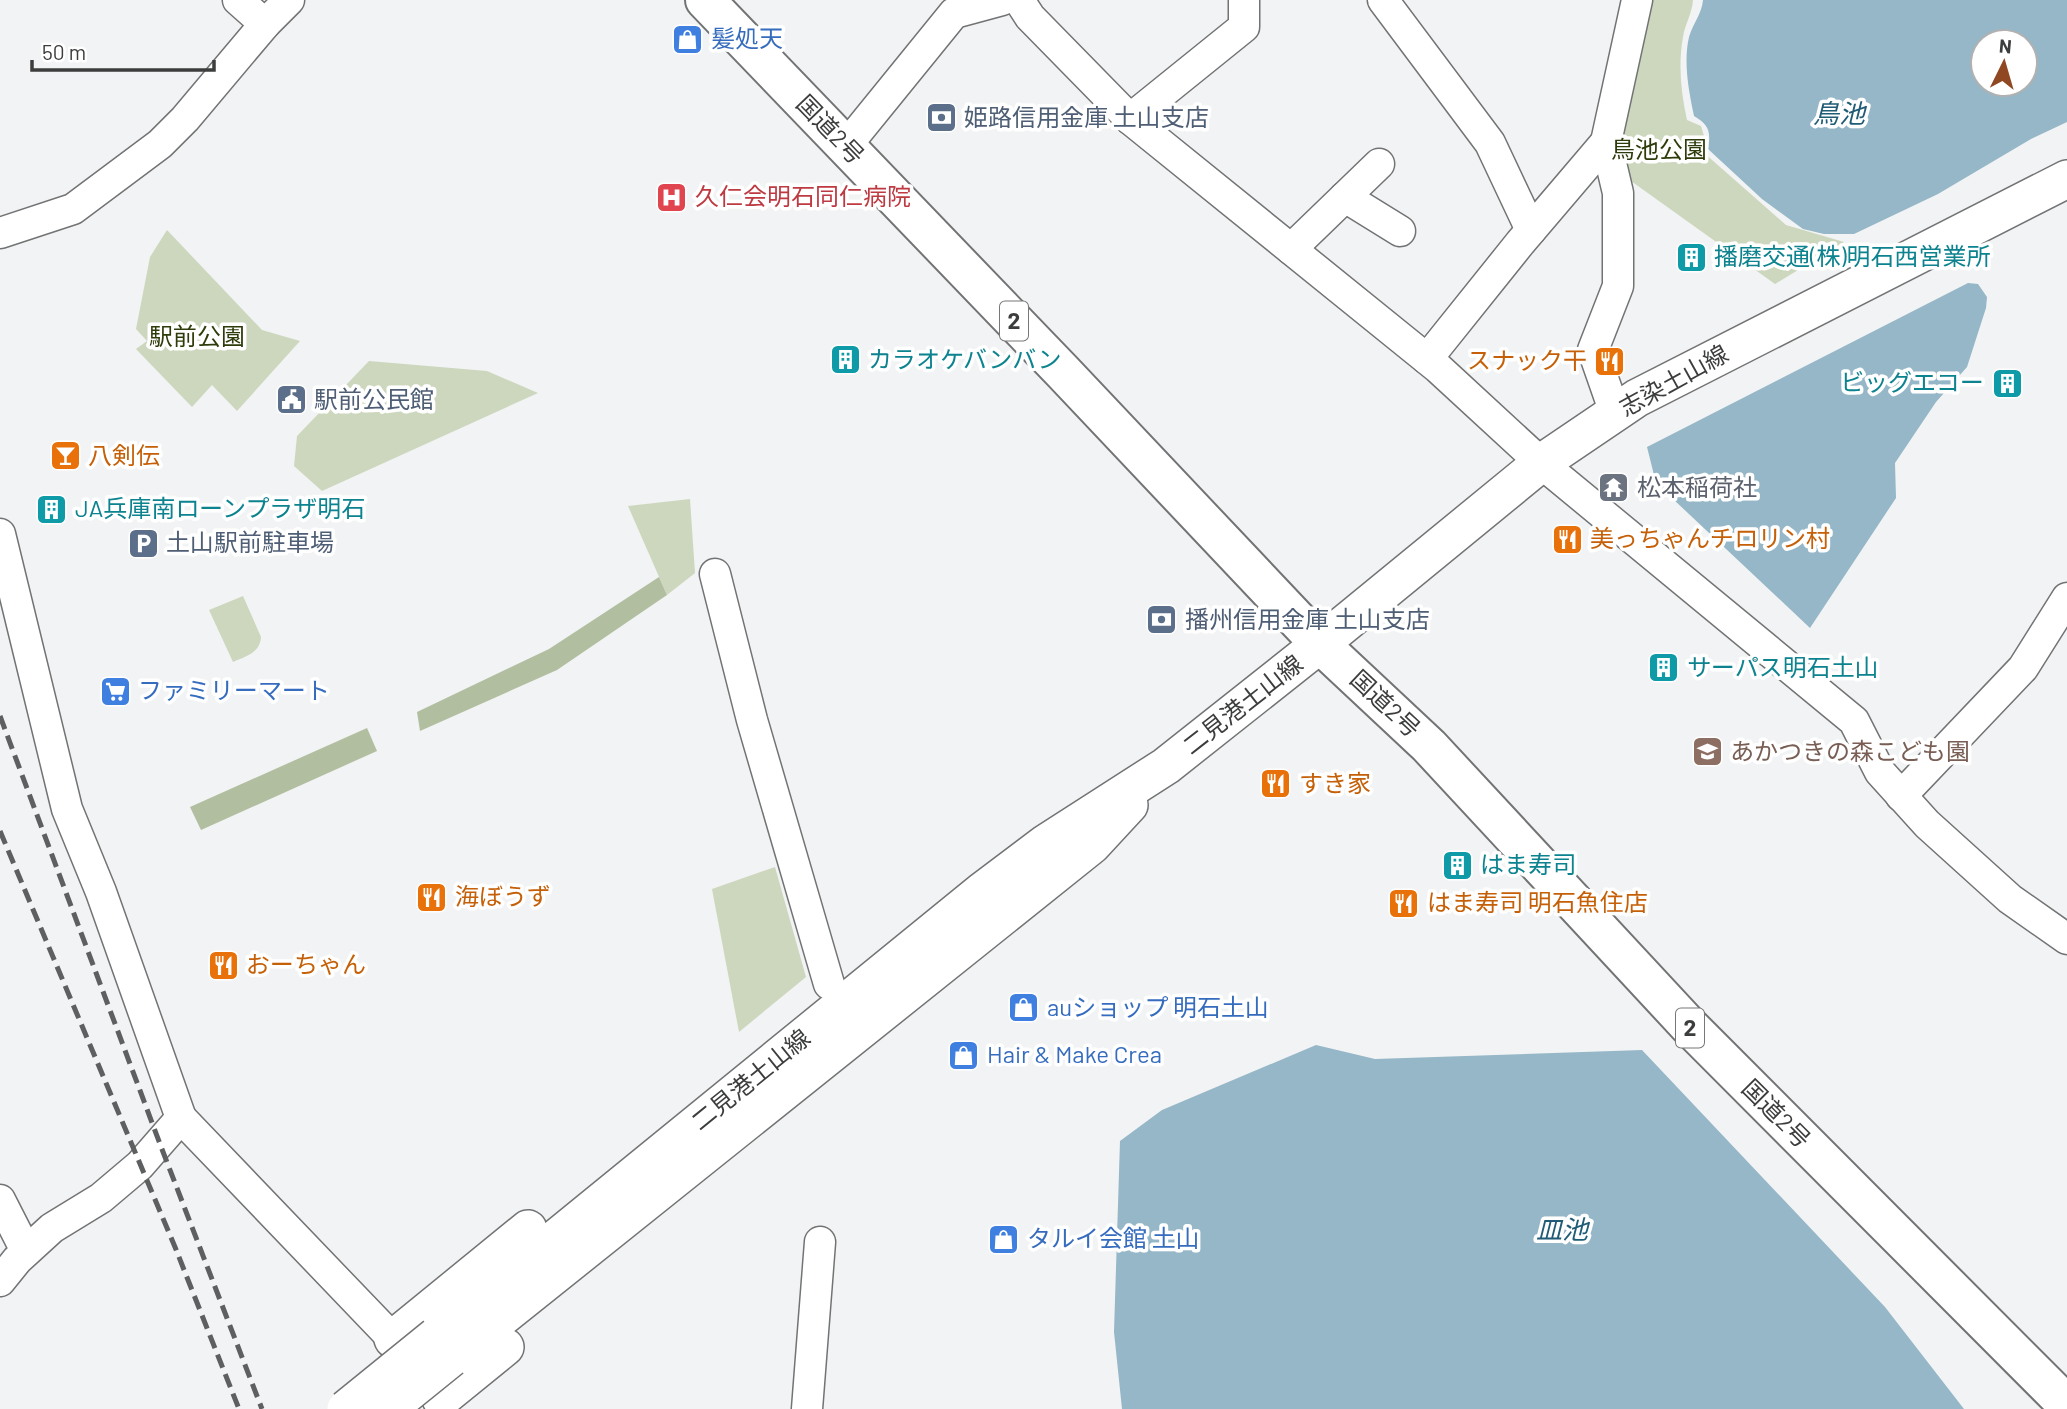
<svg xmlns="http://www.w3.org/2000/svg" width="2067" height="1409" font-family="Barlow,'Noto Sans JP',sans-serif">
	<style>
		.green { fill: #cdd7be }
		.forest { fill: #b2bea0 }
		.water { fill: #95b7c7; fill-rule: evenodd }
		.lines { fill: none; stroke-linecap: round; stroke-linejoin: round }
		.minor-casing { stroke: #727374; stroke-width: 33 }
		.major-casing { stroke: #727374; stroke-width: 40 }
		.highway-casing { stroke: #727374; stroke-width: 42 }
		.minor { stroke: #fff; stroke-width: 30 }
		.major { stroke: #fff; stroke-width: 37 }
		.highway { stroke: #fff; stroke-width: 38 }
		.rail { stroke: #5e5f60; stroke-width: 5; stroke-dasharray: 14 7; stroke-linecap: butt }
		.major-bridge-casing { stroke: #727374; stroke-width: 40; stroke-linecap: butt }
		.major-bridge { stroke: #fff; stroke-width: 37 }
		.labels { text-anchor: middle; stroke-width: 7; stroke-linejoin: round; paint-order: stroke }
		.shield { fill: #fff; stroke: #767777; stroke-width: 2 }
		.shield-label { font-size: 23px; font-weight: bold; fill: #3c3d3d }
		.shop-label { font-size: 24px; fill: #366cbe; stroke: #fff; text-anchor: start }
		.service-label { font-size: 24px; fill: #4e5e75; stroke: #fff; text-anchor: start }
		.street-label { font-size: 24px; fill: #3c3d3d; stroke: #fff }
		.park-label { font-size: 24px; fill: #2e3c0b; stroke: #fff }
		.health-label { font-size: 24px; fill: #be3a42; stroke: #fff; text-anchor: start }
		.culture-label { font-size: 24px; fill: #0d838f; stroke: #fff; text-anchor: start }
		.food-label { font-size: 24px; fill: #c56008; stroke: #fff; text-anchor: start }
		.worship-label { font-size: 24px; fill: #5b616d; stroke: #fff; text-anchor: start }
		.education-label { font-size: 24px; fill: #785e54; stroke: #fff; text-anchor: start }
		.water-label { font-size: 26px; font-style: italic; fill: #205c76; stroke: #fff }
	</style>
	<rect width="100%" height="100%" fill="#f2f3f4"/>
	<g class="green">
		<path d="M1644 0H1693C1692 14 1685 24 1683 37 1678 65 1681 93 1687 120L1701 126 1704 136 1703 152 1786 225 1844 242 1775 284 1624 176 1613 142Z"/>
		<path d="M167 230 262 330 300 341 237 411 212 385 192 407 136 349 147 341 136 329 150 257Z"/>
		<path d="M369 361 487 371 538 393 322 491 294 466 297 436Z"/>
		<path d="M690 499 695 573 667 595 628 506Z"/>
		<path d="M243 596 261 637C260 653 246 656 233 662L209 610Z"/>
		<path d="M775 867 806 977 739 1032 712 889Z"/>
	</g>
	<g class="forest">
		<path d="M659 577 667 595 557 670 420 731 417 712 549 649Z"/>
		<path d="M367 728 377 751 201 830 190 807Z"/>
	</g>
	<g class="water">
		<path d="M1703 0H2067V122L2031 139 1938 194 1854 234H1824L1803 229 1762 199 1708 149C1711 131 1709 125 1694 116 1689 92 1684 66 1688 42 1690 27 1702 15 1703 0ZM2025 42V84H1983V42Z"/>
		<path d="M1968 283 1978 284 1987 297 1986 308 1967 367 1936 402 1895 463 1896 498 1810 628 1656 483 1647 447Z"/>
		<path d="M1316 1045 1375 1059 1642 1050 1885 1307 1964 1409H1122L1114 1332 1120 1141 1162 1110Z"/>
	</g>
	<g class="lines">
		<defs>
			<g id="minor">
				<path d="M238 0 265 24"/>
				<path d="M1019 0 1030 17 1130 119 1438 368 1541 463 1854 721 1880 772 1927 824 2010 899 2067 939"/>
				<path d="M1383 0 1490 143 1531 230"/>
				<path d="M1130 119 1244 27V0"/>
				<path d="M846 146 954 13 1002 0"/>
				<path d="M1345 197 1400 231"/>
				<path d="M0 233 73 209 160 144 185 119 265 24 289 0"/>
				<path d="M1291 249 1379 164"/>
				<path d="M1427 359 1520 243 1606 142"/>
				<path d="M1615 413 1593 350 1618 286V193L1606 142 1637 0"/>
				<path d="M0 534 67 809 101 892 181 1118 140 1165 101 1198 52 1228 17 1260 0 1281"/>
				<path d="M715 574 752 720 829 984"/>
				<path d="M1901 796 2023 668 2067 598"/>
				<path d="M181 1118 393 1339 407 1356"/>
				<path d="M0 1200 26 1251"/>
				<path d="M807 1409 820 1242"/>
			</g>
			<g id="major">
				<path d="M436 1336 981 892 1046 843 1166 766 1320 644 1541 463 1637 398 2067 179"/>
				<path d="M393 1339 528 1229"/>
				<path d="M451 1358 1092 845 1129 805"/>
				<path d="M441 1399 505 1347"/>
			</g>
			<path id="highway" d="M705 0 1063 372 1320 644 1429 746 1689 1026 2067 1405"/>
		</defs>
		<use href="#minor" class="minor-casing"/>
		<use href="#major" class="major-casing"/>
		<use href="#highway" class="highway-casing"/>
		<use href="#minor" class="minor"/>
		<use href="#major" class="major"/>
		<use href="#highway" class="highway"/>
		<g class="rail">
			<path d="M0 716 160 1144 262 1409"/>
			<path d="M0 831 175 1247 239 1409"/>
		</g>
		<defs>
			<g id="major-bridge">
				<path d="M346 1409 436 1336"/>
				<path d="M388 1409 451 1358"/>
			</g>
		</defs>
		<use href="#major-bridge" class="major-bridge-casing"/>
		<use href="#major-bridge" class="major-bridge"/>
	</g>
	<defs>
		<symbol id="shop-square" viewBox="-11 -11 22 22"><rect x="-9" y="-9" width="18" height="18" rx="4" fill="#3f7fe0" stroke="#fff"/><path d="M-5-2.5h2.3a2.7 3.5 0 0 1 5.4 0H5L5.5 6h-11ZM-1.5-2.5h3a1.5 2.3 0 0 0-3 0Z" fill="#fff"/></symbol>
		<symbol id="bank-square" viewBox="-11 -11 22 22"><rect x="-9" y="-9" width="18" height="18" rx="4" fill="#5c6f8a" stroke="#fff"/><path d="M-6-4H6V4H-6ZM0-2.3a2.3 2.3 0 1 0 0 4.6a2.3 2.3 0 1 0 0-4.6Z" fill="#fff"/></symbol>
		<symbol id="hospital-square" viewBox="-11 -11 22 22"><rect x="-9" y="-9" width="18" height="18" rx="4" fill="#e0444e" stroke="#fff"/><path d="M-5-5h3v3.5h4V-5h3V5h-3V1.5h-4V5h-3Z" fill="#fff"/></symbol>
		<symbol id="building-square" viewBox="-11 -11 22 22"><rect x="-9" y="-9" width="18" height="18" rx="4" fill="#0f9aa8" stroke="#fff"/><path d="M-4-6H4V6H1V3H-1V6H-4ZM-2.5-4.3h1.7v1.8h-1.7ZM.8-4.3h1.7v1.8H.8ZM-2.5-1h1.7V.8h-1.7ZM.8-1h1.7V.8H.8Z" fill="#fff"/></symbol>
		<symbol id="restaurant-square" viewBox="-11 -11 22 22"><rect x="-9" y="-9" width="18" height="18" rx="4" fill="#e8710a" stroke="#fff"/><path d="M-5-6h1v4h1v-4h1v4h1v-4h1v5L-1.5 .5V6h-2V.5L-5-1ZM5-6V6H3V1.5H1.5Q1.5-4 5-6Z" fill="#fff"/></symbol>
		<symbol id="civic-square" viewBox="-11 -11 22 22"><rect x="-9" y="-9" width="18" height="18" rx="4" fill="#5c6f8a" stroke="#fff"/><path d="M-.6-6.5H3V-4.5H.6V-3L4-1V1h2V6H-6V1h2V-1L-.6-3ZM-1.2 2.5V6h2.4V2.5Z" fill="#fff"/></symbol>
		<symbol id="bar-square" viewBox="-11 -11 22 22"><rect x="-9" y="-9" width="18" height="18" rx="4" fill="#e8710a" stroke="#fff"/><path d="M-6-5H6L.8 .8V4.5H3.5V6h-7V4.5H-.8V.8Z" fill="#fff"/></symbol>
		<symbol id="temple-square" viewBox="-11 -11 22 22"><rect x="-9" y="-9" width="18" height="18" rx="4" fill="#6b7280" stroke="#fff"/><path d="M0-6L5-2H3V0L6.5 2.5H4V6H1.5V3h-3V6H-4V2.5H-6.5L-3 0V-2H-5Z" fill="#fff"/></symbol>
		<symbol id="parking-square" viewBox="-11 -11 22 22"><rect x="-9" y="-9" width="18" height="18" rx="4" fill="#5c6f8a" stroke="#fff"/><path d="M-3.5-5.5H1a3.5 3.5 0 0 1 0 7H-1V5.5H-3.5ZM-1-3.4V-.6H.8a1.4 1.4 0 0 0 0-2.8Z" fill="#fff"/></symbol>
		<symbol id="supermarket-square" viewBox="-11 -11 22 22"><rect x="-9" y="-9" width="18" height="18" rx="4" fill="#3f7fe0" stroke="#fff"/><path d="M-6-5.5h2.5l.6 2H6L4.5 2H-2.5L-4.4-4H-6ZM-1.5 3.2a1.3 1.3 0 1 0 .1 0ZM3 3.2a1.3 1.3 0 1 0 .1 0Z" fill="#fff"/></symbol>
		<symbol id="school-square" viewBox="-11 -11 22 22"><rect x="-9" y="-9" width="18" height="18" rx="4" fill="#8d6e63" stroke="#fff"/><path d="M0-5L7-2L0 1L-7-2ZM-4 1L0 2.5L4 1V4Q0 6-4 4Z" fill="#fff"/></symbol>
	</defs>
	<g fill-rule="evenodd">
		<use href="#shop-square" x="670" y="22" width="35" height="35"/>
		<use href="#bank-square" x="924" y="100" width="35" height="35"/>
		<use href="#hospital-square" x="654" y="180" width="35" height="35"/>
		<use href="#building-square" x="1674" y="240" width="35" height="35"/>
		<use href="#building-square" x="828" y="342" width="35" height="35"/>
		<use href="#restaurant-square" x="1592" y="344" width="35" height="35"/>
		<use href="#building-square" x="1990" y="366" width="35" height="35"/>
		<use href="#civic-square" x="274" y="382" width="35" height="35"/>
		<use href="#bar-square" x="48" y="438" width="35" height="35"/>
		<use href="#temple-square" x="1596" y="470" width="35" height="35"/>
		<use href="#building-square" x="34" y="492" width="35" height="35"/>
		<use href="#restaurant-square" x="1550" y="522" width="35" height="35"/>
		<use href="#parking-square" x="126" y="526" width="35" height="35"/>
		<use href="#bank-square" x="1144" y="602" width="35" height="35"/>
		<use href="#building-square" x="1646" y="650" width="35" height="35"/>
		<use href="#supermarket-square" x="98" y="674" width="35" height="35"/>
		<use href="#school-square" x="1690" y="734" width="35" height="35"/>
		<use href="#restaurant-square" x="1258" y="766" width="35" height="35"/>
		<use href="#building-square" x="1440" y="848" width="35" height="35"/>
		<use href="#restaurant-square" x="414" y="880" width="35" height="35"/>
		<use href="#restaurant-square" x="1386" y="886" width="35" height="35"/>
		<use href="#restaurant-square" x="206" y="948" width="35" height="35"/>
		<use href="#shop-square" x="1006" y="990" width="35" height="35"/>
		<use href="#shop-square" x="946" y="1038" width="35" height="35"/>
		<use href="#shop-square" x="986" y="1222" width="35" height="35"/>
	</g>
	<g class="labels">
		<g class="shield">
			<rect x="1000" y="301.5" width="28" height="39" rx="5"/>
			<rect x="1676" y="1008.5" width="28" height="39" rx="5"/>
		</g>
		<g class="shield-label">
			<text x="1014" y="329">2</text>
			<text x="1690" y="1036">2</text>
		</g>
		<g class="shop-label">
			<text x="711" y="47">髪処天</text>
			<text x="138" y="699">ファミリーマート</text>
			<text x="1047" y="1016">auショップ 明石土山</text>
			<text x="987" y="1063">Hair &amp; Make Crea</text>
			<text x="1027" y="1247">タルイ会館 土山</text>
		</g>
		<g class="service-label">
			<text x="964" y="126">姫路信用金庫 土山支店</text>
			<text x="314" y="408">駅前公民館</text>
			<text x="166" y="551">土山駅前駐車場</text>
			<text x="1185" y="628">播州信用金庫 土山支店</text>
		</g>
		<g class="street-label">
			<text transform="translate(830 130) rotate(46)" y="8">国道2号</text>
			<text transform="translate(1674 381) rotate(-29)" y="8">志染土山線</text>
			<text transform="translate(1385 704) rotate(43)" y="8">国道2号</text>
			<text transform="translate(1243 705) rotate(-38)" y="8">二見港土山線</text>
			<text transform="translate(751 1080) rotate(-39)" y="8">二見港土山線</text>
			<text transform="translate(1776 1114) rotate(45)" y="8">国道2号</text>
		</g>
		<g class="park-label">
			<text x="1659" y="158">鳥池公園</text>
			<text x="197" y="345">駅前公園</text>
		</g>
		<g class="health-label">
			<text x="695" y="205">久仁会明石同仁病院</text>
		</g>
		<g class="culture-label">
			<text x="1714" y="265">播磨交通(株)明石西営業所</text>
			<text x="868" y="368">カラオケバンバン</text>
			<text x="1984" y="391" text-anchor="end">ビッグエコー</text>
			<text x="75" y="517">JA兵庫南ローンプラザ明石</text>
			<text x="1687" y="676">サーパス明石土山</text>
			<text x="1480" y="873">はま寿司</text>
		</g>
		<g class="food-label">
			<text x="1587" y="369" text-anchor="end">スナック干</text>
			<text x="88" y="464">八剣伝</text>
			<text x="1590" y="547">美っちゃんチロリン村</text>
			<text x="1299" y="792">すき家</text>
			<text x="455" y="905">海ぼうず</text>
			<text x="1427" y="911">はま寿司 明石魚住店</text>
			<text x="246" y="973">おーちゃん</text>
		</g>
		<g class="worship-label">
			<text x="1637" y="496">松本稲荷社</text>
		</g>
		<g class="education-label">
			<text x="1730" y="760">あかつきの森こども園</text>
		</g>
		<g class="water-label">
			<text x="1839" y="123">鳥池</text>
			<text x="1562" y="1239">皿池</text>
		</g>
	</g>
	<g transform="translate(2004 63) rotate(5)"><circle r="33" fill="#ffffff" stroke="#b1b1b1" stroke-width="2"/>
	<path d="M0-5L12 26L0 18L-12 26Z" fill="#8f4822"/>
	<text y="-10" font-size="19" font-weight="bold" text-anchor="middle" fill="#3c3d3d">N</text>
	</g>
	<path d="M32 60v10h182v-10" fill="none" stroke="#3c3d3d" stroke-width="3.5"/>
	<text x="42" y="60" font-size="21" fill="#3c3d3d" stroke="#ffffff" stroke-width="5" paint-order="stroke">50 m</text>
</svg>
